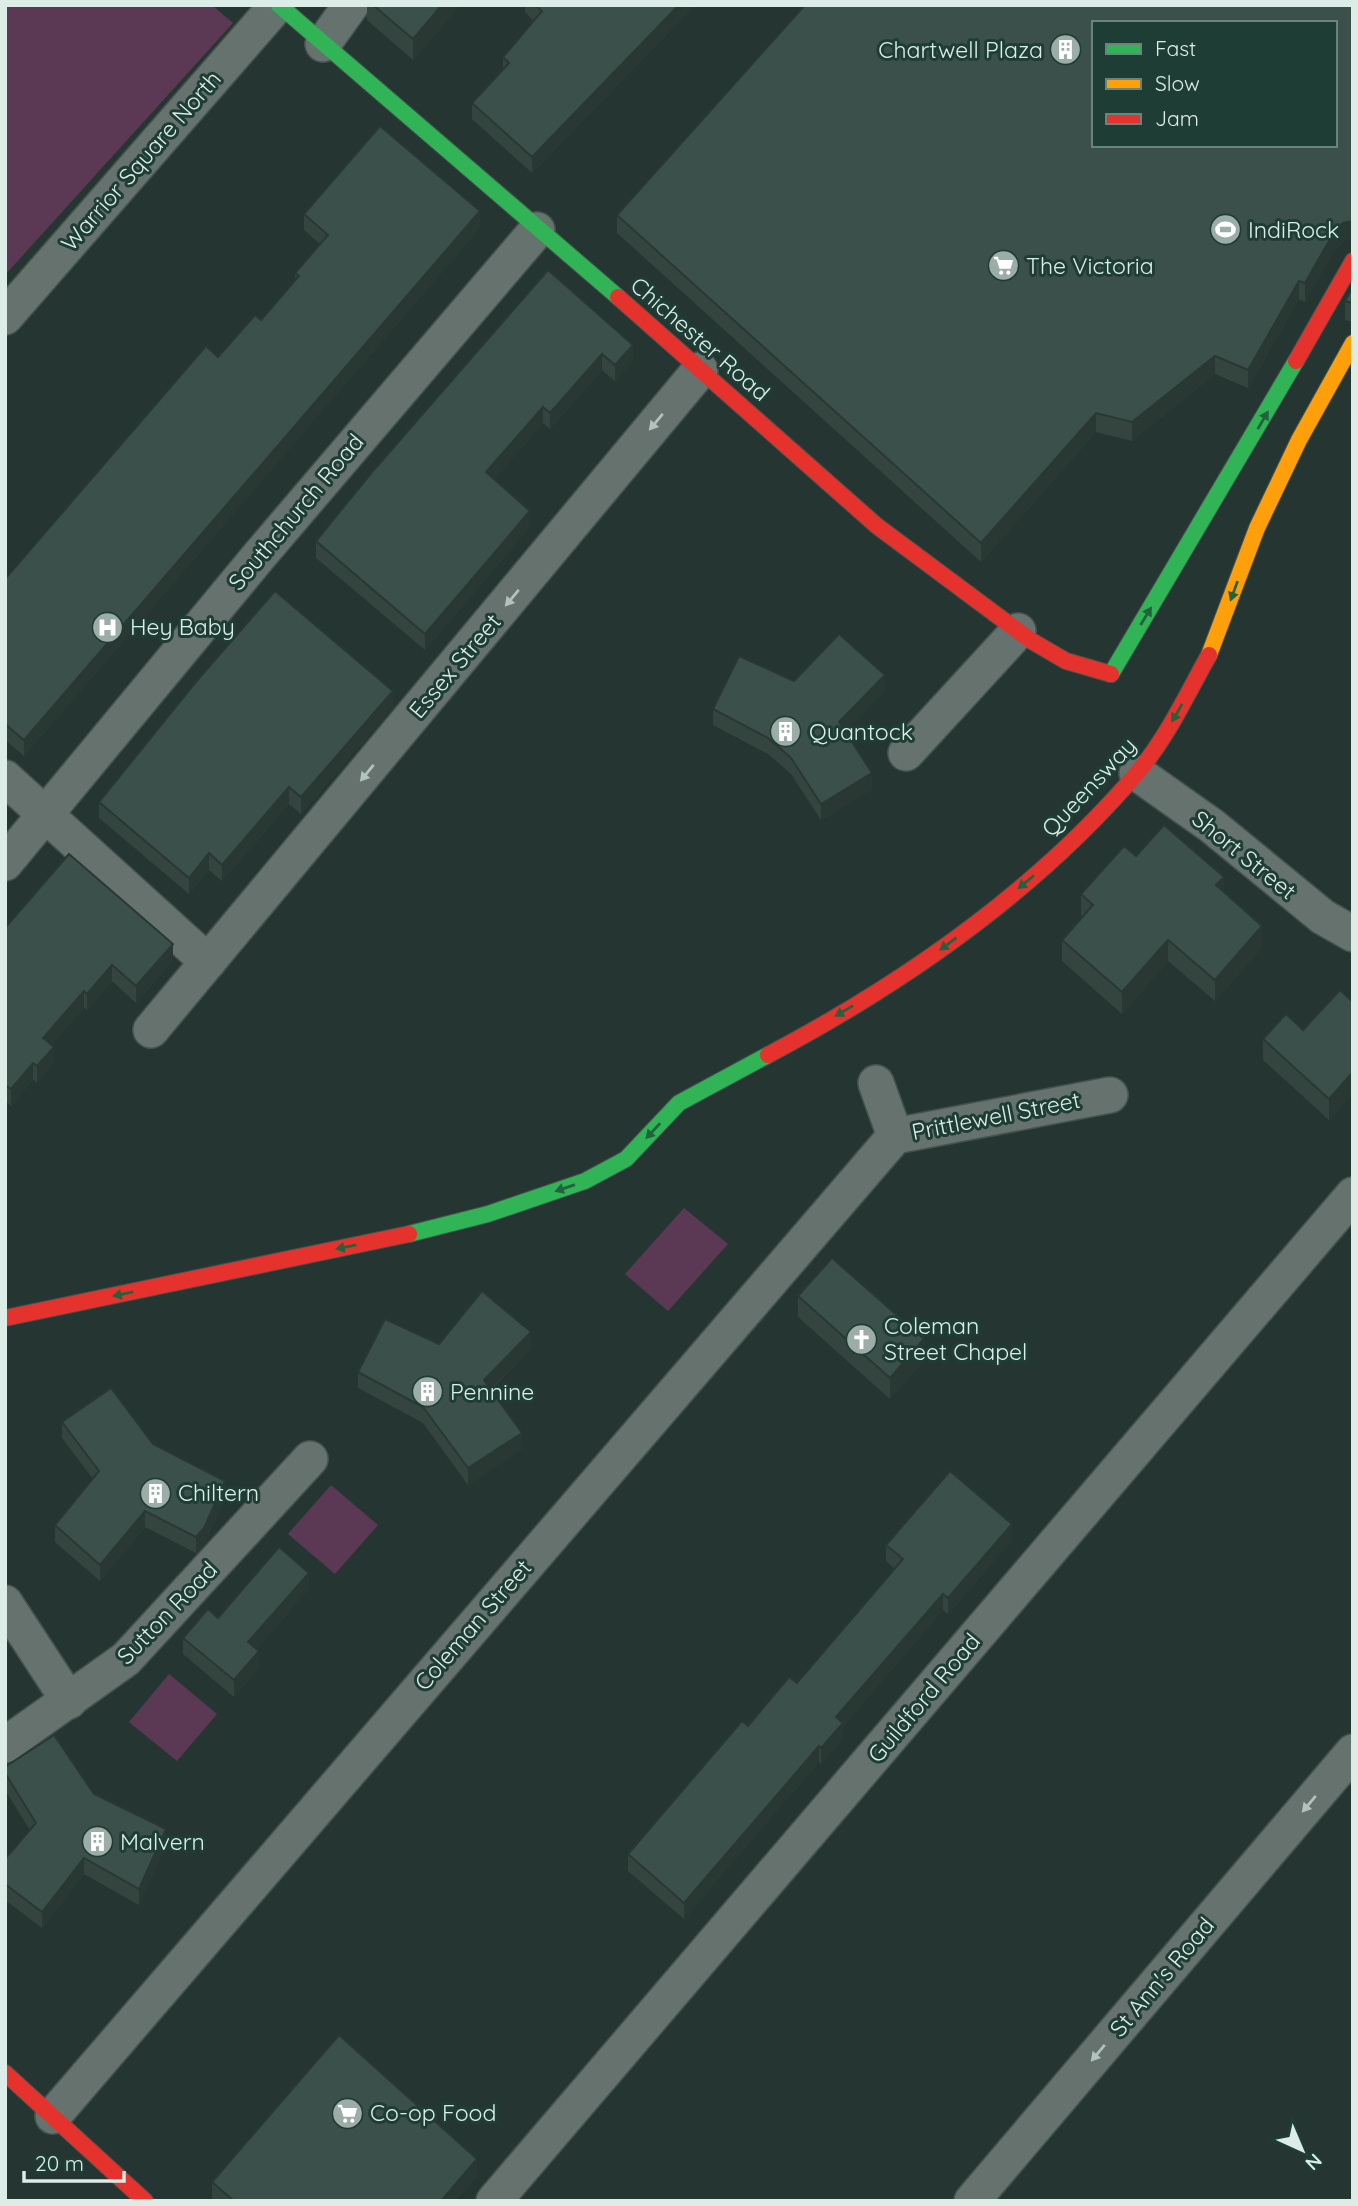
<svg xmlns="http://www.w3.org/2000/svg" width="1358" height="2206" font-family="Quicksand,sans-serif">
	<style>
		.green { fill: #5b3854 }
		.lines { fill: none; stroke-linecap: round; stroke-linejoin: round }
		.street-casing { stroke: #43524e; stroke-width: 38 }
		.fast-casing { stroke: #43524e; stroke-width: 18 }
		.slow-casing { stroke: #43524e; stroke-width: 18 }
		.jam-casing { stroke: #43524e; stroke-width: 18 }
		.street { stroke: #65726e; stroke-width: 35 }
		.fast { stroke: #30b455; stroke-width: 16 }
		.slow { stroke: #ff9f0a; stroke-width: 16 }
		.jam { stroke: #e5322d; stroke-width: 16 }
		.wall { fill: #344540 }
		.shaded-wall { fill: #2a3834 }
		.building { fill: #3c504b; stroke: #2a3834; stroke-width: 2; fill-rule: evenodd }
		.oneway { fill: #23613f }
		.oneway2 { fill: #b2c2bd }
		.labels { text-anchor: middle; stroke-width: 6; stroke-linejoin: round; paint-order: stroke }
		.poi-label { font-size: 23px; fill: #dcede8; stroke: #1e3d35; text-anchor: start }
		.street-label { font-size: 23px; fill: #dcede8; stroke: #1e3d35 }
	</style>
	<rect width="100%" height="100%" fill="#253632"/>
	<g class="green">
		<path d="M5 5H212L233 23 5 275Z"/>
		<path d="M684 1208 728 1244 668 1311 625 1274Z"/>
		<path d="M331 1485 378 1525 335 1574 288 1534Z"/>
		<path d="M169 1674 217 1714 177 1761 129 1722Z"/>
	</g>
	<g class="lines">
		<defs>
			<g id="street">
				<path d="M323 44 351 5"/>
				<path d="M5 317 277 5"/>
				<path d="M906 753 1018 631"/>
				<path d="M1137 773 1212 826 1323 917 1353 934"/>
				<path d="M5 778 208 962"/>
				<path d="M5 863 259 556 537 230"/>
				<path d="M151 1030 700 370"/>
				<path d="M876 1083 895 1136 1110 1095"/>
				<path d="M5 1603 69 1701"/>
				<path d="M5 1745 126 1659 310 1459"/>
				<path d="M53 2116 895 1136"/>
				<path d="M494 2201 1353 1195"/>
				<path d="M972 2201 1353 1752"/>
			</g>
			<g id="fast">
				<path d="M279 5 618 297"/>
				<path d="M1111 674 1296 361"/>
				<path d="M409 1234 488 1214 585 1181 626 1159 679 1103 768 1055"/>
			</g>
			<path id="slow" d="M1209 655 1257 528 1299 440 1353 343"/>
			<g id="jam">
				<path d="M618 297 877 526 1030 640 1066 661 1111 674"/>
				<path d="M1296 361 1353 261"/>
				<path d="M768 1055C904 983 1037 890 1137 773 1167 738 1187 694 1209 655"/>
				<path d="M5 1318 409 1234"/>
				<path d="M5 2073 145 2201"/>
			</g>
		</defs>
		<use href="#street" class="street-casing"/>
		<use href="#fast" class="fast-casing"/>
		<use href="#slow" class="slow-casing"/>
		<use href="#jam" class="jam-casing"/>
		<use href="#street" class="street"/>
		<use href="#fast" class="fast"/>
		<use href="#slow" class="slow"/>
		<use href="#jam" class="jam"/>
	</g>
	<g class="wall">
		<path d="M367 5H460L413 60 367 20Z"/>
		<path d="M525 5H695L532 173 472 119V103L503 69V57L534 21 525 12Z"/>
		<path d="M304 214 480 228 24 756 5 740V579L218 357 261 320 295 281V273L320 244 304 230Z"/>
		<path d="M617 215 1343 242 1334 250 1305 302 1299 299 1248 388 1215 374 1132 441 1096 432 981 562 617 233Z"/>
		<path d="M548 270 633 361 615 381 602 370 550 429 543 423 494 479 530 527 425 650 316 558V541Z"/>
		<path d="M1353 287V322L1345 320V301Z"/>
		<path d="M794 681 885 691 845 732 872 789 821 820 791 774 768 754 713 725V709Z"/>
		<path d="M393 707 301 814 289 804 222 881 209 870 189 894 99 818V802Z"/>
		<path d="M1136 856 1224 892 1262 947 1215 1001 1168 961 1122 1014 1062 961V940L1083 917 1081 915V894Z"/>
		<path d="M5 928 173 960 136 1003 112 981 87 1010 84 1007 51 1045 54 1063 37 1083 33 1079 11 1106 5 1101Z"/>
		<path d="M1353 1002V1093L1329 1120 1263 1060V1039L1303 1030Z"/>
		<path d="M798 1296 924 1360 890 1399 798 1317Z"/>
		<path d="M439 1344 531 1348 491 1390 522 1449 468 1485 423 1423 358 1388V1372Z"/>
		<path d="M62 1422 153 1444 225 1498 204 1545 196 1553 145 1527 100 1581 55 1542V1525L93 1479 62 1438Z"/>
		<path d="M1012 1540 948 1614 943 1610 843 1726V1739L821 1764 819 1762 684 1919 628 1871V1854L748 1726 797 1683 895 1569 886 1561V1545Z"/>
		<path d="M309 1589 256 1649 259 1668 234 1697 183 1654V1638L218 1618Z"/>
		<path d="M5 1767 94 1794 166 1845 139 1905 84 1874 42 1928 5 1900V1859L30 1830 5 1790Z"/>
		<path d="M477 2176 455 2201H215L212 2198V2182Z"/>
	</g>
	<g class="shaded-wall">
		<path d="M442 5H460L413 60V39Z"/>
		<path d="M679 5H695L532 173V157Z"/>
		<path d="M480 211V228L24 756V740Z"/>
		<path d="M1353 221V239L1343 242 1334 250 1305 302V283L1334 232 1343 223Z"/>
		<path d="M1299 281V299L1248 388V370Z"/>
		<path d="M633 345V361L615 381V365Z"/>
		<path d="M602 354V370L550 429V413Z"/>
		<path d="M1215 356V374L1132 441V422Z"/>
		<path d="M543 407V423L486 488V472Z"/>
		<path d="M1096 413V432L981 562V543Z"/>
		<path d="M530 511V527L425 650V634Z"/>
		<path d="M885 675V691L839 739V722Z"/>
		<path d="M393 691V707L301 814V797Z"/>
		<path d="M872 773V789L821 820V804Z"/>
		<path d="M289 787V804L222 881V865Z"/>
		<path d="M209 853V870L189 894V878Z"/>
		<path d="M1224 877V898L1216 885Z"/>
		<path d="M1262 926V947L1215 1001V980Z"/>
		<path d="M1168 940V961L1122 1014V992Z"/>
		<path d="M173 944V960L136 1003V986Z"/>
		<path d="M112 965V981L87 1010V994Z"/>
		<path d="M84 991V1007L43 1054V1038Z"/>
		<path d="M54 1047V1063L37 1083V1066Z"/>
		<path d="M33 1063V1079L11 1106V1089Z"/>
		<path d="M1353 1072V1093L1329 1120V1099Z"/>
		<path d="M531 1332V1348L484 1396V1380Z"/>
		<path d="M924 1339V1360L890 1399V1378Z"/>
		<path d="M522 1433V1449L468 1485V1468Z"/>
		<path d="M225 1481V1498L204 1545 196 1553V1537Z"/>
		<path d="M145 1511V1527L100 1581V1565Z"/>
		<path d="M1012 1524V1540L948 1614V1598Z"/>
		<path d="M309 1573V1589L248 1658V1642Z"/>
		<path d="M943 1594V1610L843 1726V1739L821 1764V1748L836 1717Z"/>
		<path d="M259 1651V1668L234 1697V1680Z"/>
		<path d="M819 1746V1762L684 1919V1903Z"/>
		<path d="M166 1829V1845L139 1905V1889Z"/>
		<path d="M84 1858V1874L42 1928V1912Z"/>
		<path d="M477 2159V2176L455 2201H441Z"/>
	</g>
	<g class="building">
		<path d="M373 5H442L413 39Z"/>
		<path d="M535 5H679L532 157 472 103 509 63 503 57 542 11Z"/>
		<path d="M805 5H1353V221L1343 223 1334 232 1305 283 1299 281 1248 370 1215 356 1132 422 1096 413 981 543 617 215ZM1094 23H1335V145H1094Z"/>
		<path d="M380 126 480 211 24 740 5 724V579L206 346 218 357 255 315 261 320 299 276 295 273 328 235 304 214Z"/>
		<path d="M548 270 633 345 615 365 602 354 550 413 543 407 486 472 530 511 425 634 316 541 373 471Z"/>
		<path d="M1353 287V303L1345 301Z"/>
		<path d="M275 591 393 691 301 797 289 787 222 865 209 853 189 878 99 802 195 683Z"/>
		<path d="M839 634 885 675 839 722 872 773 821 804 791 758 768 738 713 709 739 656 794 681Z"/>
		<path d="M1164 825 1224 877 1216 885 1262 926 1215 980 1168 940 1122 992 1062 940 1093 905 1081 894 1124 846 1136 856Z"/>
		<path d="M69 854 173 944 136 986 112 965 87 994 84 991 43 1038 54 1047 37 1066 33 1063 11 1089 5 1085V928Z"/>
		<path d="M1340 990 1353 1002V1072L1329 1099 1263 1039 1286 1014 1303 1030Z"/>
		<path d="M832 1258 924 1339 890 1378 798 1296Z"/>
		<path d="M482 1291 531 1332 484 1380 522 1433 468 1468 423 1407 358 1372 385 1319 439 1344Z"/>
		<path d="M111 1388 153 1444 225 1481 204 1528 196 1537 145 1511 100 1565 55 1525 99 1471 62 1422Z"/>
		<path d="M950 1471 1012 1524 948 1598 943 1594 836 1717 843 1723 821 1748 819 1746 684 1903 628 1854 742 1721 748 1726 789 1677 797 1683 903 1559 886 1545Z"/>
		<path d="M279 1547 309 1573 248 1642 259 1651 234 1680 183 1638 208 1609 218 1618Z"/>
		<path d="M54 1735 94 1794 166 1829 139 1889 84 1858 42 1912 5 1884V1859L36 1823 5 1773V1767Z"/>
		<path d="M339 2035 477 2159 441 2201H234L212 2182Z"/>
	</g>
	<defs><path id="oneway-solid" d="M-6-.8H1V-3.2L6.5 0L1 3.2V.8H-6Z" transform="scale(1.75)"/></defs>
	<g class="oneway">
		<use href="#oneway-solid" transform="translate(1263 420) rotate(-60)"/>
		<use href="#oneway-solid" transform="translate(1234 591) rotate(110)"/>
		<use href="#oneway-solid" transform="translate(1146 616) rotate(-59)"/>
		<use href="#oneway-solid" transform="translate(1177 713) rotate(120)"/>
		<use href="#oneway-solid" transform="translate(1026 882) rotate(140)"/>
		<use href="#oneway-solid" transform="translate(948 944) rotate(143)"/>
		<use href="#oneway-solid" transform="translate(844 1011) rotate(149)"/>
		<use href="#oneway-solid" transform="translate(653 1131) rotate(133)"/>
		<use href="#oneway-solid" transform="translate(565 1188) rotate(161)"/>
		<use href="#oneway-solid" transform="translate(346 1247) rotate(168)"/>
		<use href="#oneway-solid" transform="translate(123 1294) rotate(168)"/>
	</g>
	<g class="oneway2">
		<use href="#oneway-solid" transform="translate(656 422) rotate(130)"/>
		<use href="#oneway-solid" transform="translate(512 598) rotate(130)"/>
		<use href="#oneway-solid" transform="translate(367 773) rotate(129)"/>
		<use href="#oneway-solid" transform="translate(1309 1804) rotate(130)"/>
		<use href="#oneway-solid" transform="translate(1098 2053) rotate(130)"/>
	</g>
	<defs>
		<symbol id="building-disc" viewBox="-11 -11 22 22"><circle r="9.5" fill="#9cada8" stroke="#1e3d35"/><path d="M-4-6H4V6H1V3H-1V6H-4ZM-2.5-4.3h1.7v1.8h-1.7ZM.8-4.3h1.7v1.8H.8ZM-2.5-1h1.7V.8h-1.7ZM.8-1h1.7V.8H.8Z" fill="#fff"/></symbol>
		<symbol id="stadium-disc" viewBox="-11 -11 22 22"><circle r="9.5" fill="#9cada8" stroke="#1e3d35"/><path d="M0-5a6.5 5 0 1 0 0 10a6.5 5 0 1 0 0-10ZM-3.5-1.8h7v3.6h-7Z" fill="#fff"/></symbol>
		<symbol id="supermarket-disc" viewBox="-11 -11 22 22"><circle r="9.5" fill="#9cada8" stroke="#1e3d35"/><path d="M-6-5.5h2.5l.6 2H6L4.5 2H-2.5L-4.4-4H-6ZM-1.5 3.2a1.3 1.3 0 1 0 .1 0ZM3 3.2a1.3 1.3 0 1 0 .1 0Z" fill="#fff"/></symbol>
		<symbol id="hospital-disc" viewBox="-11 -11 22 22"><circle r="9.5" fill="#9cada8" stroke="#1e3d35"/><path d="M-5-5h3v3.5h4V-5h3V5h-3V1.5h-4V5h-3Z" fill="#fff"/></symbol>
		<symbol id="church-disc" viewBox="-11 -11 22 22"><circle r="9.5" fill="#9cada8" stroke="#1e3d35"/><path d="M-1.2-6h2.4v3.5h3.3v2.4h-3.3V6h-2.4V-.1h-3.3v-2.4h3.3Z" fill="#fff"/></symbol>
	</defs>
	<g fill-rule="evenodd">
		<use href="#building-disc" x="1048" y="32" width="35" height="35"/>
		<use href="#stadium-disc" x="1208" y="212" width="35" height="35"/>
		<use href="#supermarket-disc" x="986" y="248" width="35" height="35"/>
		<use href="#hospital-disc" x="90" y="610" width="35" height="35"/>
		<use href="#building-disc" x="768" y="714" width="35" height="35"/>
		<use href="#church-disc" x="844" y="1322" width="35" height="35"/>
		<use href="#building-disc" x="410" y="1374" width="35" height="35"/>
		<use href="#building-disc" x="138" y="1476" width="35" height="35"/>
		<use href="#building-disc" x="80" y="1824" width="35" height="35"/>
		<use href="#supermarket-disc" x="330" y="2096" width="35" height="35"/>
	</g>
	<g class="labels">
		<g class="poi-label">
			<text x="1043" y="58" text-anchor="end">Chartwell Plaza</text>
			<text x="1248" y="238">IndiRock</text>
			<text x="1026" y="274">The Victoria</text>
			<text x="130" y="635">Hey Baby</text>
			<text x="809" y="740">Quantock</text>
			<text x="884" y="1334">Coleman<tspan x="884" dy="26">Street Chapel</tspan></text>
			<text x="450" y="1400">Pennine</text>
			<text x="178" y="1501">Chiltern</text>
			<text x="120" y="1850">Malvern</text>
			<text x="370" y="2121">Co-op Food</text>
		</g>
		<g class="street-label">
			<text transform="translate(141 161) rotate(-49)" y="8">Warrior Square North</text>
			<text transform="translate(700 339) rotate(41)" y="8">Chichester Road</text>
			<text transform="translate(296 512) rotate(-50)" y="8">Southchurch Road</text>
			<text transform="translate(455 666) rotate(-50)" y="8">Essex Street</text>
			<text transform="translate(1089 787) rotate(-47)" y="8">Queensway</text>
			<text transform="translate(1244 855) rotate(39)" y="8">Short Street</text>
			<text transform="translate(996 1116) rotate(-11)" y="8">Prittlewell Street</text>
			<text transform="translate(167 1613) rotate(-46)" y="8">Sutton Road</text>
			<text transform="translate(473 1625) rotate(-49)" y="8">Coleman Street</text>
			<text transform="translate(924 1698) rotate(-50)" y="8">Guildford Road</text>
			<text transform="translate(1162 1977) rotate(-50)" y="8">St Ann's Road</text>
		</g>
	</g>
	<rect width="1358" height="2206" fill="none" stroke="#dcede8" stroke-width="14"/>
	<rect x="1092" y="21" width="245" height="126" fill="#1e3d35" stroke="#6a837d" stroke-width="2"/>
	<rect x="1106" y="44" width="35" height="10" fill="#30b455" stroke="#6a837d" stroke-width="2"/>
	<text x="1155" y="56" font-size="21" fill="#dcede8">Fast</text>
	<rect x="1106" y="79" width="35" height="10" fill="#ff9f0a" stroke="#6a837d" stroke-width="2"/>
	<text x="1155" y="91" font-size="21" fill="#dcede8">Slow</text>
	<rect x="1106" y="114" width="35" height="10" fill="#e5322d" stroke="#6a837d" stroke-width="2"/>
	<text x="1155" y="126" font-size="21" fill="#dcede8">Jam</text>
	<g transform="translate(1302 2150) rotate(136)" stroke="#1e3d35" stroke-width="5" paint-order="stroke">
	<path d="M0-5L12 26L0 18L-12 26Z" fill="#dcede8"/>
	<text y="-10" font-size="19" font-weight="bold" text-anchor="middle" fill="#dcede8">N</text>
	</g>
	<path d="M24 2171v10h100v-10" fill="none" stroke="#dcede8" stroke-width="3.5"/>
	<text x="35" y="2171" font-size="21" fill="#dcede8" stroke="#1e3d35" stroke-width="5" paint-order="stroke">20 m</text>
</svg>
